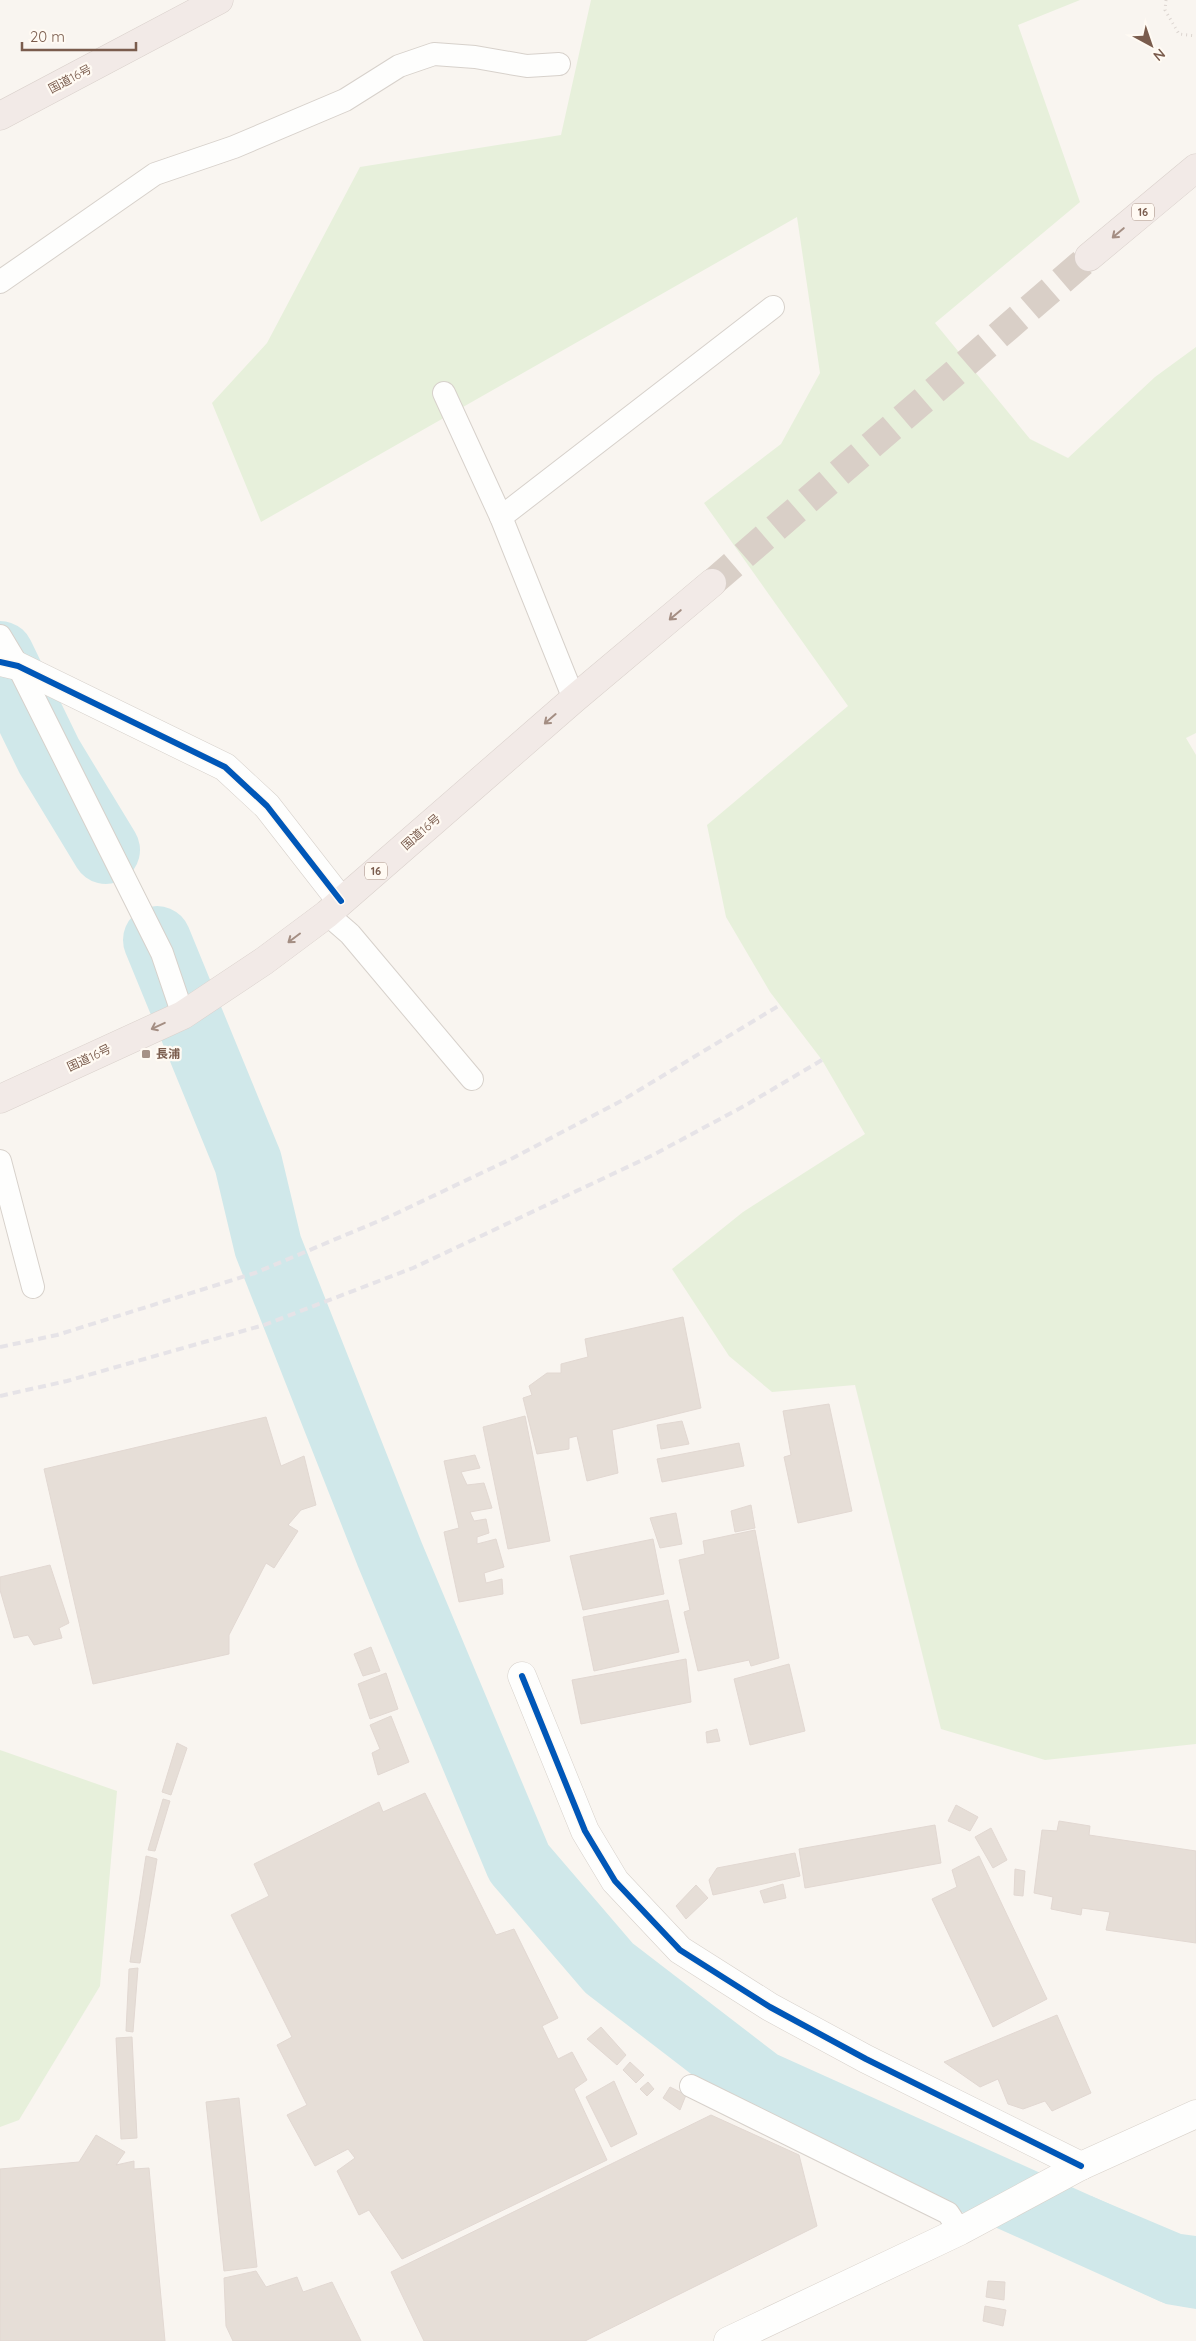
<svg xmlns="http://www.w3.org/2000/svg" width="1196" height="2341" font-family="Quicksand,'Noto Sans JP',sans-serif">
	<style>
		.green { fill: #e7f0db }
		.water { fill: #d0e8ea }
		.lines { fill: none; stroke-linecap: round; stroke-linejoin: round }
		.river { stroke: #d0e8ea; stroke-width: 68 }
		.building { fill: #e6ded7; stroke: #e2d8d2 }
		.highway-tunnel { stroke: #d9cfc7; stroke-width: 28; stroke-dasharray: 28 14; stroke-linecap: butt }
		.lane-casing { stroke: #d7d1cb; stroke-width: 24 }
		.street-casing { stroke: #d7d1cb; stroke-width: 29 }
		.secondary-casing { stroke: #d9d2cb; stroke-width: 29 }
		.highway-casing { stroke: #dad1cc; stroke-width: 29 }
		.path { stroke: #dcd5d0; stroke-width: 3; stroke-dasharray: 1 4; stroke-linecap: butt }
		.lane { stroke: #fefefd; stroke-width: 22 }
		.street { stroke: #fefefd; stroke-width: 28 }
		.secondary { stroke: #fefefd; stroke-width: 28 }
		.highway { stroke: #f2eae7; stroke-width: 28 }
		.rail { stroke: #e6e3e7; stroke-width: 4; stroke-dasharray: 8 5; stroke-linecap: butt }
		.cycleway-casing { stroke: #fffaf3; stroke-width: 9 }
		.cycleway { stroke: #0057b8; stroke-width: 6 }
		.oneway { stroke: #a48e83 }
		.poi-dot { fill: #a69286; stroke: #fffaf3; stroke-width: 2 }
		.labels { text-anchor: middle; stroke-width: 4.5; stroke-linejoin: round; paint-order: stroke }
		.shield { fill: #fffaf3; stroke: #a28b7f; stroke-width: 1 }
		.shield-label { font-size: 11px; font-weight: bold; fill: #7a5c4d }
		.street-label { font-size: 12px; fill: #7a5c4d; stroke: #fffaf3 }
		.poi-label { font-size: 12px; font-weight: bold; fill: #7a5c4d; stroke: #fffaf3; text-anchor: start }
	</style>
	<rect width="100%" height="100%" fill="#f9f5f0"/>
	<g class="green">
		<path d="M591 0H1080L1018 25 1080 202 935 323 1030 439 1068 458 1155 377 1196 347V733L1186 738 1196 755V1744L1045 1760 941 1729 855 1385 772 1392 729 1356 672 1269 743 1212 865 1134 822 1060 770 992 726 917 707 825 848 706 704 503 781 444 820 373 797 217 261 522 212 403 267 343 360 167 561 135Z"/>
		<path d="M0 1750 117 1791 100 1986 19 2120 0 2127Z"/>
	</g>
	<path class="water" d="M1091 2196 1181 2234 1196 2236V2309L1166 2304 1019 2236Z"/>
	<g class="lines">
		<g class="river">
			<path d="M0 655 49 756 106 850"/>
			<path d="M157 940 248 1162 268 1246 390 1555 519 1863 609 1968 760 2084 1173 2270 1196 2274"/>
		</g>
	</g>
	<g class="building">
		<path d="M683 1317 701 1408 612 1430 618 1473 587 1481 577 1436 569 1438V1449L537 1454 523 1398 532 1395 529 1386 547 1373H561V1364L588 1357 585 1339Z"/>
		<path d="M829 1404 852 1511 798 1523 784 1457 791 1455 783 1411Z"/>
		<path d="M525 1416 550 1541 508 1549 483 1427Z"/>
		<path d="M266 1417 281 1466 304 1456 316 1505 301 1510 288 1525 298 1531 274 1568 266 1563 229 1635V1654L93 1684 44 1469Z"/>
		<path d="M682 1421 689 1444 661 1449 657 1425Z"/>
		<path d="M739 1443 744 1466 662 1482 657 1459Z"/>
		<path d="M475 1455 480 1468 461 1472 467 1485 484 1483 492 1508 470 1512 474 1521 486 1519 489 1533 477 1537V1544L496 1539 504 1567 484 1573 486 1583 502 1579 503 1594 459 1602 444 1532 459 1528 444 1461Z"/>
		<path d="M751 1505 755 1528 735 1532 731 1511Z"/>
		<path d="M676 1513 682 1544 660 1548 650 1518Z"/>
		<path d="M755 1530 779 1658 751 1666 749 1660 698 1671 684 1612 690 1610 679 1560 705 1554 703 1541Z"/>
		<path d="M653 1539 664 1594 583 1610 570 1556Z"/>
		<path d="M50 1565 69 1623 59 1628 62 1638 34 1645 28 1635 14 1638 0 1590V1577Z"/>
		<path d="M668 1600 679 1652 594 1671 583 1617Z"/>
		<path d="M371 1647 380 1671 363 1676 354 1654Z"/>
		<path d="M686 1659 691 1702 581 1724 572 1680Z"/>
		<path d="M789 1664 805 1731 750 1745 734 1679Z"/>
		<path d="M386 1673 398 1709 370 1719 358 1684Z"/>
		<path d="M391 1716 409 1762 378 1775 372 1753 380 1749 370 1725Z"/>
		<path d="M717 1729 720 1741 707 1743 706 1732Z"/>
		<path d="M177 1743 187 1748 171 1795 162 1792Z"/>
		<path d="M425 1793 496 1935 514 1929 558 2018 542 2026 558 2059 572 2052 587 2080 574 2089 607 2160 402 2259 369 2210 359 2215 337 2171 355 2158 348 2149 315 2166 287 2115 307 2105 277 2045 292 2037 231 1915 269 1896 254 1864 379 1802 383 1812Z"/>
		<path d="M163 1799 170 1801 155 1851 148 1850Z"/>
		<path d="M956 1805 978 1817 970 1831 948 1821Z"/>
		<path d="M1059 1821 1090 1826 1089 1835 1196 1851V1943L1106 1930 1110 1912 1082 1908 1081 1915 1051 1909 1053 1897 1034 1893 1042 1830 1057 1831Z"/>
		<path d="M935 1825 941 1863 805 1888 799 1849Z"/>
		<path d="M991 1828 1007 1860 993 1868 975 1837Z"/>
		<path d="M795 1853 800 1876 713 1895 709 1880 717 1868Z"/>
		<path d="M146 1856 157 1859 140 1963 130 1962Z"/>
		<path d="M979 1856 1047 1999 993 2027 932 1899 957 1887 952 1870Z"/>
		<path d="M1015 1869 1025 1871 1023 1896 1014 1895Z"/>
		<path d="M783 1884 786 1898 764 1903 760 1891Z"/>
		<path d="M696 1885 708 1898 686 1919 676 1906Z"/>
		<path d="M138 1968 133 2032 126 2031 129 1969Z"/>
		<path d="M1057 2015 1091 2093 1052 2111 1045 2101 1023 2109 1008 2104 998 2079 980 2087 944 2062Z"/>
		<path d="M601 2027 626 2055 617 2065 587 2039Z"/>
		<path d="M132 2037 137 2138 121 2139 116 2038Z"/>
		<path d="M630 2062 644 2075 636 2083 623 2070Z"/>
		<path d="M614 2081 637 2134 611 2147 586 2097Z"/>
		<path d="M648 2082 654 2089 647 2096 640 2089Z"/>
		<path d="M670 2087 686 2095 680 2110 663 2098Z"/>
		<path d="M239 2098 257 2267 224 2271 206 2102Z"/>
		<path d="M711 2115 799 2155 817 2226 585 2341H424L391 2272Z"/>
		<path d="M96 2135 125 2152 116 2165 134 2161V2169L149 2168 165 2341H0V2169L79 2162Z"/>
		<path d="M256 2271 266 2287 297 2277 303 2292 332 2282 361 2341H233L226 2326 224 2278Z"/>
		<path d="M988 2281 1005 2282 1004 2300 986 2297Z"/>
		<path d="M985 2306 1006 2310 1003 2326 983 2321Z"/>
	</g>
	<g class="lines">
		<path class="highway-tunnel" d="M712 583 1089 257"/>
		<defs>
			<g id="lane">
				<path d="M0 282 155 174 234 147 345 100 399 66 434 54 475 57 527 66 559 64"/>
				<path d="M444 393 501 517 574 699"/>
				<path d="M501 517 773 307"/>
				<path d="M0 636 18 666 162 953 183 1015"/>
				<path d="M327 914 350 934 472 1079"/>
				<path d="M0 1161 33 1287"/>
				<path d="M691 2086 948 2213 960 2231"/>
			</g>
			<g id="street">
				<path d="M0 662 18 666 225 767 267 806 341 901"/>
				<path d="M522 1676 585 1831 615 1881 680 1950 770 2007 866 2059 1081 2166"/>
			</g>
			<path id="secondary" d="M728 2341 960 2231 1081 2166 1196 2114"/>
			<g id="highway">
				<path d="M0 116 219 0"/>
				<path d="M1089 257 1196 168"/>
				<path d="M0 1099 183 1015 264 961 327 914 574 699 712 583"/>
			</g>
		</defs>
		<use href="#lane" class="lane-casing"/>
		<use href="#street" class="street-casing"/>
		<use href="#secondary" class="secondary-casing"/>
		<use href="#highway" class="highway-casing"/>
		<path class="path" d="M1166 0 1165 10 1179 34 1196 36"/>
		<use href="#lane" class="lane"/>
		<use href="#street" class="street"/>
		<use href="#secondary" class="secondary"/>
		<use href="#highway" class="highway"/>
		<g class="rail">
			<path d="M0 1347 57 1335 255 1273 393 1215 513 1158 621 1101 780 1005"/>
			<path d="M0 1396 67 1381 264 1325 413 1268 653 1155 746 1105 822 1060"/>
		</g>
		<defs>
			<g id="cycleway">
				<path d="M0 662 18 666 225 767 267 806 341 901"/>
				<path d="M522 1676 585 1831 615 1881 680 1950 770 2007 866 2059 1081 2166"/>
			</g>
		</defs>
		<use href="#cycleway" class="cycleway-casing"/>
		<use href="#cycleway" class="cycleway"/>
	</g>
	<defs><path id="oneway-shaft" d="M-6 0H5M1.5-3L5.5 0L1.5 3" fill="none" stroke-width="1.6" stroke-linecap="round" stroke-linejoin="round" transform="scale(1.25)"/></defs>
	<g class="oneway">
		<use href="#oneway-shaft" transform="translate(1118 233) rotate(140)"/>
		<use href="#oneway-shaft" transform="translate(675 615) rotate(140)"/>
		<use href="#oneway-shaft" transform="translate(550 719) rotate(139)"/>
		<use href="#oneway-shaft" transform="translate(294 938) rotate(143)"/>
		<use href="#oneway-shaft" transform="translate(158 1026) rotate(155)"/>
	</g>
	<rect class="poi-dot" x="141" y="1049" width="10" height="10" rx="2.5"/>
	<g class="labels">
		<g class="shield">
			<rect x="1132" y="203.5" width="22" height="17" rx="4"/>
			<rect x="365" y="862.5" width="22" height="17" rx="4"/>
		</g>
		<g class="shield-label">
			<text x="1143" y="216">16</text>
			<text x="376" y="875">16</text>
		</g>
		<g class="street-label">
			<text transform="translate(70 79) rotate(-28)" y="4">国道16号</text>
			<text transform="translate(421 832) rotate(-41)" y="4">国道16号</text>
			<text transform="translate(89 1058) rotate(-25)" y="4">国道16号</text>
		</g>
		<g class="poi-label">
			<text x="156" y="1058">長浦</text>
		</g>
	</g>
	<g transform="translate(1151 45) rotate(140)" stroke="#fffaf3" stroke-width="4" paint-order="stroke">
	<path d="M0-4L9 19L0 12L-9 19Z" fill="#7a5c4d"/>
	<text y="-8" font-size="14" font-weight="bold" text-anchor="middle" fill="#7a5c4d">N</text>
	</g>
	<path d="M22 42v8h114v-8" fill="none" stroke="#7a5c4d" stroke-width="2.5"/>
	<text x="30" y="42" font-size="15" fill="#7a5c4d" stroke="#fffaf3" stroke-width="4" paint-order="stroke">20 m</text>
</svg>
